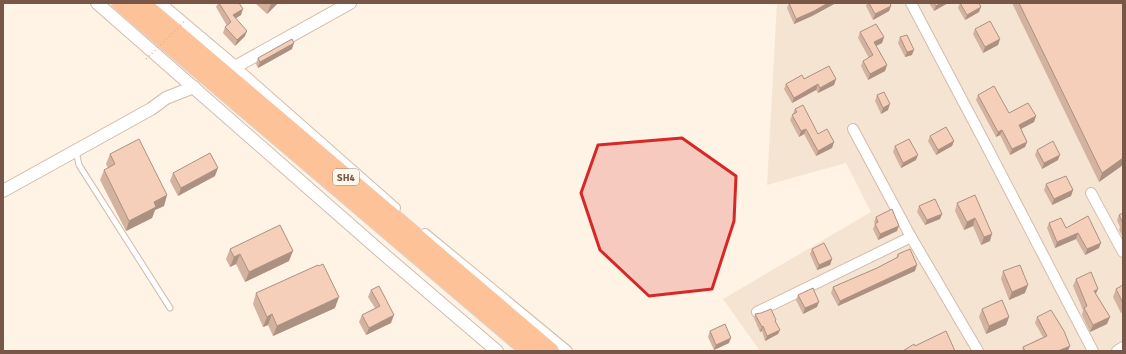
<svg xmlns="http://www.w3.org/2000/svg" width="1126" height="354" font-family="Signika,sans-serif">
	<style>
		.residential { fill: #f6e4d2 }
		.lines { fill: none; stroke-linecap: round; stroke-linejoin: round }
		.service-casing { stroke: #d2bcac; stroke-width: 7 }
		.minor-casing { stroke: #d2bcac; stroke-width: 12 }
		.tertiary-casing { stroke: #d2bcac; stroke-width: 14 }
		.trunk-casing { stroke: #dcd3cf; stroke-width: 18 }
		.service { stroke: #fff; stroke-width: 5 }
		.minor { stroke: #fff; stroke-width: 10 }
		.tertiary { stroke: #fff; stroke-width: 12 }
		.trunk { stroke: #fec298; stroke-width: 16 }
		.path-bridge { stroke: #dab29c; stroke-width: 1.5; stroke-dasharray: 1 3; stroke-linecap: butt }
		.wall { fill: #d3b2a0 }
		.shaded-wall { fill: #ac9182 }
		.building { fill: #f5cfba; stroke: #ac9182 }
		.marked { fill: #d62828; fill-opacity: 0.2; stroke: #d62828; stroke-width: 3; stroke-linejoin: round }
		.labels { text-anchor: middle; stroke-width: 3; stroke-linejoin: round; paint-order: stroke }
		.shield { fill: #fff7eb; stroke: #a08779; stroke-width: 1 }
		.shield-label { font-size: 10px; font-weight: bold; fill: #785748 }
	</style>
	<rect width="100%" height="100%" fill="#fef3e4"/>
	<path class="residential" d="M777 3H1123V351H760L723 299 871 212 846 163 767 185Z"/>
	<g class="lines">
		<defs>
			<path id="service" d="M76 151 79 165 170 308"/>
			<g id="minor">
				<path d="M911 3 987 147 1093 351"/>
				<path d="M235 67 395 208"/>
				<path d="M853 129 911 237 978 351"/>
				<path d="M1091 193 1123 252"/>
				<path d="M425 234 567 351"/>
				<path d="M757 312 911 237"/>
				<path d="M1117 351 1123 347"/>
			</g>
			<g id="tertiary">
				<path d="M97 3 387 257 497 351"/>
				<path d="M159 3 235 67 350 3"/>
				<path d="M3 191 151 109 166 98 194 87"/>
			</g>
			<g id="trunk">
				<path d="M120 3 529 351"/>
				<path d="M142 3 551 351"/>
			</g>
		</defs>
		<use href="#service" class="service-casing"/>
		<use href="#minor" class="minor-casing"/>
		<use href="#tertiary" class="tertiary-casing"/>
		<use href="#trunk" class="trunk-casing"/>
		<use href="#service" class="service"/>
		<use href="#minor" class="minor"/>
		<use href="#tertiary" class="tertiary"/>
		<use href="#trunk" class="trunk"/>
		<path class="path-bridge" d="M146 59 185 21"/>
	</g>
	<g class="wall">
		<path d="M218 3H239L241 15 236 18 245 36 235 46 223 33 225 27 227 26 216 7Z"/>
		<path d="M255 3H278L267 14Z"/>
		<path d="M789 3H836L812 16 794 24 787 8Z"/>
		<path d="M867 3H890L891 6 889 11 873 20 866 6Z"/>
		<path d="M929 3H948L934 11Z"/>
		<path d="M960 3 979 12 965 20 958 8Z"/>
		<path d="M1012 3H1123V165L1099 182Z"/>
		<path d="M975 29 1000 39 998 45 983 53 973 34Z"/>
		<path d="M860 32 884 37 882 43 876 46 887 65 885 71 868 80 861 66 863 61 869 58 858 38Z"/>
		<path d="M900 37 912 55 905 57 898 43Z"/>
		<path d="M292 49 258 68 256 64 258 58Z"/>
		<path d="M804 79H836L834 85 818 93 816 90 792 103 784 89 786 84Z"/>
		<path d="M877 95 888 110 881 114 875 101Z"/>
		<path d="M978 95 1009 113 1036 116 1034 122 1021 129 1027 142 1025 147 1010 155 1000 135 996 137 976 100Z"/>
		<path d="M795 109 818 134 834 142 832 148 816 156 804 134 799 137 790 120Z"/>
		<path d="M930 136 954 141 952 146 936 155 928 141Z"/>
		<path d="M895 146 916 160 901 168 893 152Z"/>
		<path d="M1037 150 1058 160 1042 169 1035 155Z"/>
		<path d="M110 154 167 195 164 206 155 210 152 218 126 231 100 180 104 170 108 168 106 164Z"/>
		<path d="M173 173 215 176 178 196 170 181Z"/>
		<path d="M1046 184 1073 190 1071 196 1052 205 1044 190Z"/>
		<path d="M975 195 990 241 981 245 973 226 964 230 955 211 957 203Z"/>
		<path d="M919 206 942 214 940 219 925 225 917 212Z"/>
		<path d="M1123 213V237L1119 230 1120 227 1117 220 1119 215Z"/>
		<path d="M1088 216 1099 248 1085 255 1076 239 1055 248 1047 228 1049 223 1066 228Z"/>
		<path d="M876 217 897 231 878 240 873 229 875 224 874 222Z"/>
		<path d="M230 249 289 261 245 282 236 264 230 267 226 259Z"/>
		<path d="M812 249 832 259 830 265 817 270 810 254Z"/>
		<path d="M898 254 915 271 838 306 831 293 833 287 877 268 896 258Z"/>
		<path d="M1003 271 1025 293 1009 300 1001 279Z"/>
		<path d="M1076 279 1096 294 1107 324 1090 332 1082 315 1083 310 1073 286Z"/>
		<path d="M1123 285V312L1121 313 1113 297 1116 289Z"/>
		<path d="M371 290 391 323 366 335 359 322 362 315 375 308 368 297Z"/>
		<path d="M256 293 335 308 273 336 268 325 263 327 253 304Z"/>
		<path d="M798 295 817 307 803 314 796 300Z"/>
		<path d="M982 309 1009 317 1006 325 986 334 979 317Z"/>
		<path d="M755 314 776 320V322L780 330 778 334 765 341 762 331 760 332 754 318Z"/>
		<path d="M1037 317 1068 351H1022L1023 347 1043 337 1035 323Z"/>
		<path d="M710 331 729 343 714 350 708 337Z"/>
	</g>
	<g class="shaded-wall">
		<path d="M271 3H278L267 14 271 4Z"/>
		<path d="M828 3H836L812 16 794 24 796 19Z"/>
		<path d="M940 3H948L934 11 936 6Z"/>
		<path d="M891 6 889 11 873 20 875 14Z"/>
		<path d="M981 7 979 12 965 20 967 15Z"/>
		<path d="M243 9 241 15 231 21 233 15Z"/>
		<path d="M247 31 245 36 235 46 237 40Z"/>
		<path d="M884 37 882 43 872 48 874 42Z"/>
		<path d="M1000 39 998 45 983 53 985 47Z"/>
		<path d="M294 43 292 49 258 68 260 62Z"/>
		<path d="M914 50 912 55 905 57 907 52Z"/>
		<path d="M887 65 885 71 868 80 870 74Z"/>
		<path d="M836 79 834 85 818 93 820 88Z"/>
		<path d="M818 84 816 90 792 103 794 98Z"/>
		<path d="M890 104 888 110 881 114 883 108Z"/>
		<path d="M1036 116 1034 122 1017 131 1019 125Z"/>
		<path d="M806 129 804 134 799 137 801 131Z"/>
		<path d="M1002 130 1000 135 996 137 998 132Z"/>
		<path d="M954 141 952 146 936 155 938 150Z"/>
		<path d="M834 142 832 148 816 156 818 151Z"/>
		<path d="M1027 142 1025 147 1010 155 1012 149Z"/>
		<path d="M918 155 916 160 901 168 903 163Z"/>
		<path d="M1060 155 1058 160 1042 169 1044 163Z"/>
		<path d="M1123 158V165L1099 182 1102 173Z"/>
		<path d="M218 168 215 176 178 196 181 188Z"/>
		<path d="M1073 190 1071 196 1052 205 1054 199Z"/>
		<path d="M167 195 164 206 155 210 152 218 126 231 129 221 154 202Z"/>
		<path d="M942 214 940 219 925 225 927 220Z"/>
		<path d="M975 218 973 226 964 230 967 222Z"/>
		<path d="M899 226 897 231 878 240 880 234Z"/>
		<path d="M1078 233 1076 239 1055 248 1057 242Z"/>
		<path d="M992 234 990 241 981 245 984 237Z"/>
		<path d="M1101 243 1099 248 1085 255 1087 249Z"/>
		<path d="M293 251 289 261 245 282 249 272Z"/>
		<path d="M240 254 236 264 230 267 234 257Z"/>
		<path d="M832 259 830 265 817 270 819 265Z"/>
		<path d="M917 265 915 271 838 306 840 301Z"/>
		<path d="M1028 285 1025 293 1009 300 1012 292Z"/>
		<path d="M1098 289 1095 296 1094 291Z"/>
		<path d="M339 297 335 308 273 336 277 326Z"/>
		<path d="M819 302 817 307 803 314 805 308Z"/>
		<path d="M272 314 268 325 263 327 267 317Z"/>
		<path d="M394 315 391 323 366 335 369 328Z"/>
		<path d="M1009 317 1006 325 986 334 989 326Z"/>
		<path d="M1110 317 1107 324 1090 332 1093 325Z"/>
		<path d="M763 326 762 331 760 332 762 327Z"/>
		<path d="M780 330 778 334 765 341 767 336Z"/>
		<path d="M731 338 729 343 714 350 716 345Z"/>
		<path d="M1070 346 1068 351H1058Z"/>
	</g>
	<g class="building">
		<path d="M219 3H239L243 9 233 15 247 31 237 40 225 27 231 22Z"/>
		<path d="M789 3H828L814 11 796 19Z"/>
		<path d="M869 3H890L891 6 875 14Z"/>
		<path d="M934 3H940L936 6Z"/>
		<path d="M960 3H979L981 7 967 15Z"/>
		<path d="M1019 3H1123V158L1102 173Z"/>
		<path d="M990 21 1000 39 985 47 975 29Z"/>
		<path d="M876 24 884 37 874 42 887 65 870 74 863 61 873 55 860 32Z"/>
		<path d="M907 35 914 50 907 52 900 37Z"/>
		<path d="M292 39 294 43 260 62 258 58Z"/>
		<path d="M829 66 836 79 820 88 818 84 794 98 786 84 802 75 804 79Z"/>
		<path d="M994 86 1009 113 1028 103 1036 116 1019 125 1027 142 1012 149 1002 130 998 132 978 95Z"/>
		<path d="M884 92 890 104 883 108 877 95Z"/>
		<path d="M803 105 818 134 827 129 834 142 818 151 806 129 801 131 792 115 797 112 795 109Z"/>
		<path d="M946 127 954 141 938 150 930 136Z"/>
		<path d="M139 139 167 195 154 202 156 207 129 221 104 170 115 164 110 154Z"/>
		<path d="M909 139 918 155 903 163 895 146Z"/>
		<path d="M1053 141 1060 155 1044 163 1037 150Z"/>
		<path d="M210 153 218 168 181 188 173 173Z"/>
		<path d="M1066 176 1073 190 1054 199 1046 184Z"/>
		<path d="M975 195 992 234 984 237 975 218 967 222 957 203Z"/>
		<path d="M935 199 942 214 927 220 919 206Z"/>
		<path d="M892 209 899 226 880 234 875 224 878 222 876 217Z"/>
		<path d="M1123 213V223L1119 215Z"/>
		<path d="M1088 216 1101 243 1087 249 1078 233 1057 242 1049 223 1061 218 1066 228Z"/>
		<path d="M280 225 293 251 249 272 240 254 234 257 230 249Z"/>
		<path d="M824 243 832 259 819 265 812 249Z"/>
		<path d="M910 249 917 265 840 301 833 287 877 268 898 257V254Z"/>
		<path d="M323 264 339 297 277 326 272 314 267 317 256 293 318 265 319 266Z"/>
		<path d="M1020 265 1028 285 1012 292 1003 271Z"/>
		<path d="M1091 272 1098 289 1094 291 1110 317 1093 325 1084 308 1087 306 1076 279Z"/>
		<path d="M1123 285V303L1116 289Z"/>
		<path d="M379 286 394 315 369 328 362 315 380 306 371 290Z"/>
		<path d="M813 288 819 302 805 308 798 295Z"/>
		<path d="M1002 300 1009 317 989 326 982 309Z"/>
		<path d="M771 309 776 320 775 321 780 330 767 336 763 326 762 327 755 314 761 313Z"/>
		<path d="M1051 310 1064 331 1070 346 1058 351H1025L1023 347 1047 336 1037 317Z"/>
		<path d="M725 324 731 338 716 345 710 331Z"/>
		<path d="M946 331 955 351H903L914 344 915 346Z"/>
	</g>
	<path class="marked" d="M682 138 736 176 734 221 712 289 649 296 600 250 581 193 598 145Z"/>
	<g class="labels">
		<rect class="shield" x="333" y="169" width="26" height="16" rx="3"/>
		<g class="shield-label">
			<text x="346" y="181">SH4</text>
		</g>
	</g>
	<rect width="1126" height="354" fill="none" stroke="#785748" stroke-width="8"/>
</svg>
